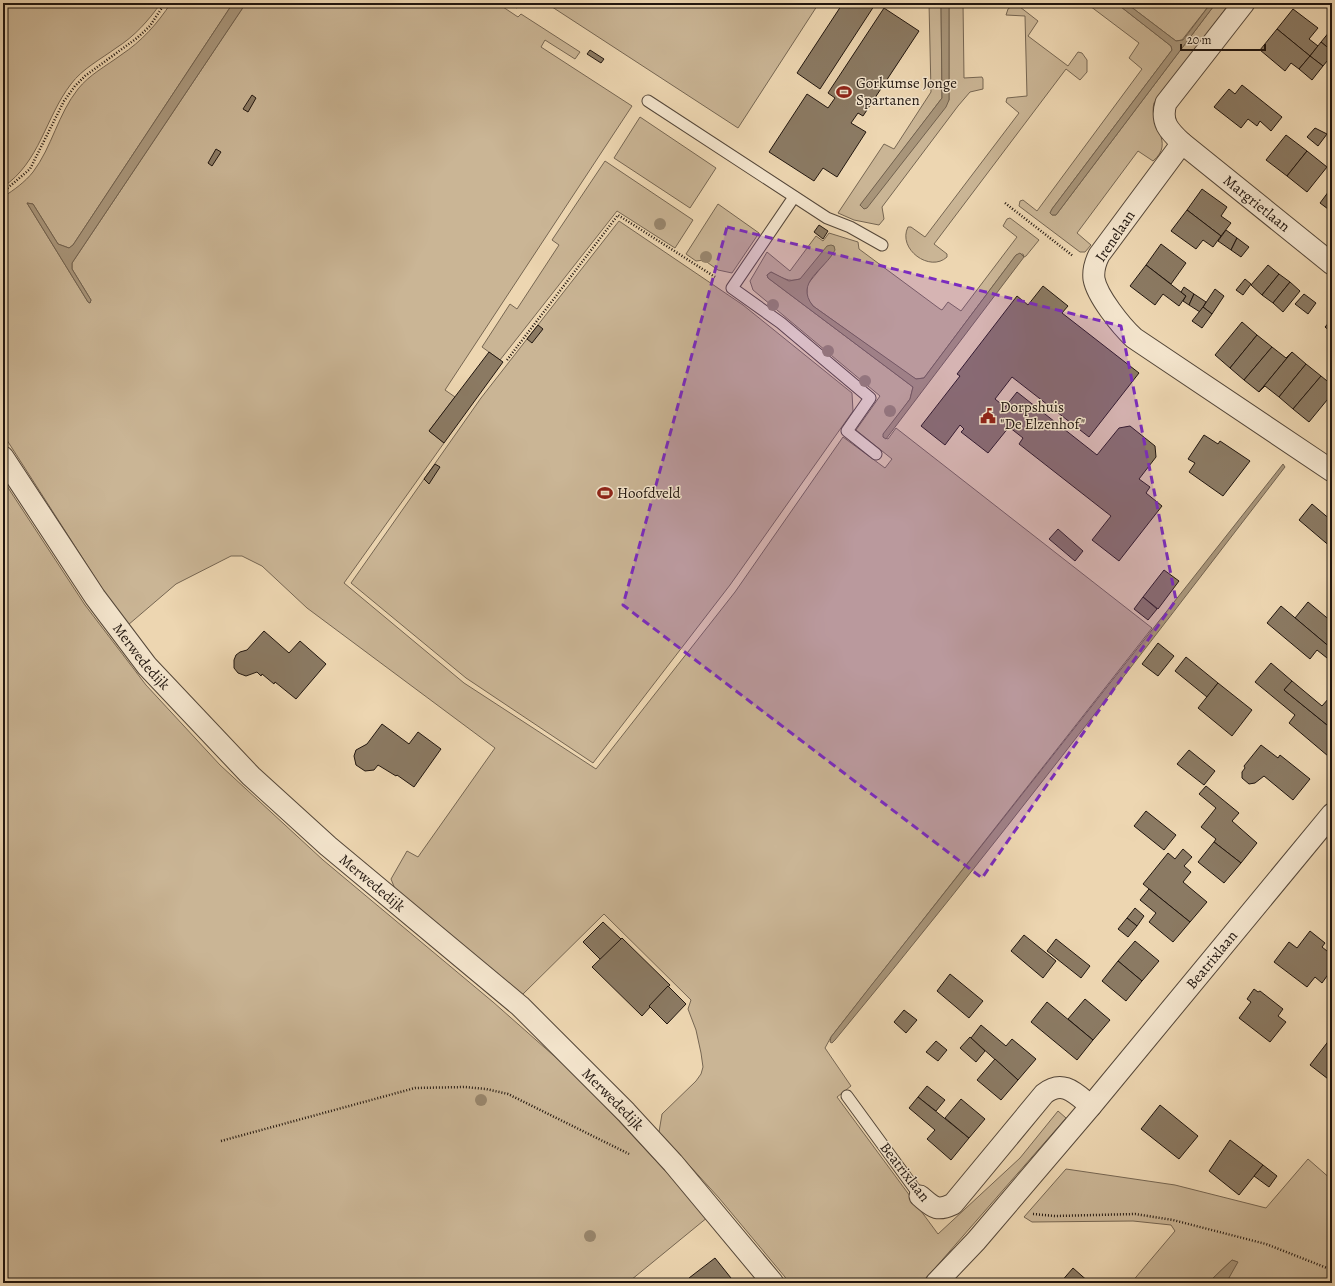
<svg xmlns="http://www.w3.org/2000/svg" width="1335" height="1286" font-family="Alegreya,serif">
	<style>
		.green { fill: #cab595; stroke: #766652 }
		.water { fill: #a8957a; stroke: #72624f }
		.building { fill: #8b7a63; stroke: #21160f }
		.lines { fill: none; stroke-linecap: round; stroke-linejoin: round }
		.service-casing { stroke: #544638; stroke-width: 13 }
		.minor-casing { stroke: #544638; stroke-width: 23 }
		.path { stroke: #21160f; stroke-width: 2.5; stroke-dasharray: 1 2; stroke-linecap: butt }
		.service { stroke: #f3e4cc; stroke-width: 11 }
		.minor { stroke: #f3e4cc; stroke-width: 21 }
		.tree { fill: #99876e }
		.marked { fill: #7b2cbf; fill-opacity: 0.2; stroke: #7b2cbf; stroke-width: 3; stroke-dasharray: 8 5; stroke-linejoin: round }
		.labels { text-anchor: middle; stroke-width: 3; stroke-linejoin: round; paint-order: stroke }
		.poi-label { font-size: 15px; fill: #21160f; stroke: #f3e4cc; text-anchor: start }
		.street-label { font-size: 15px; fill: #21160f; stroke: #f3e4cc }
	</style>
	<rect width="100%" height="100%" fill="#edd6b1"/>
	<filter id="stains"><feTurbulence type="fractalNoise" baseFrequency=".005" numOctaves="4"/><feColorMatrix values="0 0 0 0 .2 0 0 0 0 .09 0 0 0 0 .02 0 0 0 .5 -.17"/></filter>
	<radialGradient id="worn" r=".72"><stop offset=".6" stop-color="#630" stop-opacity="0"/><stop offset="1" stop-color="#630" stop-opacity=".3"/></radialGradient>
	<g class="green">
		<path d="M3 3H161C148 21 135 36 116 48 101 59 82 69 71 84 45 118 40 162 3 187Z"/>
		<path d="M171 3H233L73 245 69 248 58 244 33 204 27 203 88 302 90 303 91 300 72 269V263L246 3H497L518 17 521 14 580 52 575 59 545 40 541 47 632 106 445 390 455 397 429 431 444 443 344 583 464 683 596 769 735 592 843 437 885 468 892 459 856 430 880 396 753 290 750 281 767 252 790 271 816 236 823 241 829 233 858 242 859 249 940 309 942 310 948 302 961 311 1017 237 1003 226 1007 219 1010 218 1039 240 1026 256 1024 257 1023 254 1016 255 924 378 916 379 909 375 813 306 807 298V285L833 253 800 279C788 283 781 277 771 272L767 275 768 278 913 387 910 399 883 437 888 439 896 428 1152 628 831 1037 825 1048 851 1086 837 1097 938 1234 1020 1158 1058 1111 1066 1118 922 1283H790L719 1198 659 1132 662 1114 696 1081 701 1074 703 1067 701 1053 696 1030 688 1009 691 1000 604 914 521 996 395 889 391 879 407 851 418 857 495 748 307 608 262 566 242 556H231L176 584 128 625 105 593 3 434V197C14 190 25 182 33 172 52 147 58 114 78 89 89 75 106 66 121 55 142 41 157 24 171 3Z"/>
		<path d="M546 3H819L738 128Z"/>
		<path d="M929 3H941L942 98 860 206 949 100V3H963L964 78 982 77 983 79V89L970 92 958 106 882 207 884 219 879 225 854 220 838 213 884 144 894 149 931 92Z"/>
		<path d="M1086 3H1116L1171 46 1172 50 1052 209 1050 213 1052 215H1056L1216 3H1230L1154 103C1148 125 1176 142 1153 161L1138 151 1077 233 1091 245 1085 252H1080L1019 206 1020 201 1023 200 1037 211 1142 69 1129 58 1139 43Z"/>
		<path d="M1126 3H1211L1182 40 1176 41Z"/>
		<path d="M1012 6 1020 7 1038 21 1028 36 1068 66 1078 52 1082 53 1087 60V72L1080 80 1066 69 934 244 947 254V257C930 273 897 249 908 227H911L925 237 1019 113 1006 102 1007 98 1027 96 1025 16 1006 15 1008 9Z"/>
		<path d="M640 117 716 168 690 208 614 158Z"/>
		<path d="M605 161 693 220 675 248 617 211 500 360 482 347 510 304 517 309 559 245 552 240Z"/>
		<path d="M718 204 759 233 732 273 718 270 704 260 696 261 686 254Z"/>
		<path d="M619 221 743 305 852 393 853 411 730 585 593 763 466 678 351 583 481 398Z"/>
		<path d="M3 480 85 605 146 685 220 765 323 860 493 1002 579 1078 708 1217 631 1280 633 1283H3Z"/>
		<path d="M1308 1159 1332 1180V1283H1226L1237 1262 1232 1260 1212 1279 1205 1283H1131L1175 1231 1171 1225 1133 1221 1032 1222 1024 1217 1066 1169 1175 1185 1266 1208Z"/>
	</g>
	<g class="water">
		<path d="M233 3H246L72 263V269L91 300 90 303 88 302 27 203 33 204 58 244 69 248 73 245Z"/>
		<path d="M941 3H949V100L946 107 867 208 864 209 860 205 942 98Z"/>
		<path d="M1116 3H1126L1176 41 1183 40 1211 3H1216L1056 215H1052L1050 213 1052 209 1172 50 1171 46Z"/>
		<path d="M831 245 834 246 835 250C825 270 794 282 813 306L916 379 924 378 1016 255 1020 253 1024 257 886 439 883 437V434L910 399 913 387 768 278 767 275 771 272 789 281 800 279 827 246Z"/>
		<path d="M1283 464 1285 467C1137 659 990 853 835 1040L832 1043 830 1042 831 1037 870 987Z"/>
		<path d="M1232 1260 1238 1262 1226 1283H1205L1212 1279Z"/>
	</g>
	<g class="building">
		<path d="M510 3H517L520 5 517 8Z"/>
		<path d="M843 3H876L820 89 797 73Z"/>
		<path d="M884 8 919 31 863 116 858 113 851 123 866 132 837 177 823 168 814 181 769 152 807 94 828 108 835 98 828 93Z"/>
		<path d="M1293 9 1318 28 1309 39 1318 46 1310 56 1277 29Z"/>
		<path d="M1277 29 1310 56 1299 69 1291 63 1285 71 1260 50Z"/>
		<path d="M1330 31 1332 32V51L1321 42Z"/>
		<path d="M1321 42 1332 51V55L1323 66 1310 56Z"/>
		<path d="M590 50 604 59 601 63 587 54Z"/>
		<path d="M1310 56 1323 66 1312 80 1299 69Z"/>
		<path d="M1242 85 1282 117 1271 131 1260 121 1257 126 1248 119 1241 128 1214 107 1229 89 1235 94Z"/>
		<path d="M252 95 256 98 248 112 243 109Z"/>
		<path d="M1315 128 1327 134 1318 146 1307 137Z"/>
		<path d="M1286 135 1307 151 1287 176 1266 160Z"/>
		<path d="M216 149 221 152 212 166 208 163Z"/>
		<path d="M1307 151 1327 167 1307 192 1287 176Z"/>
		<path d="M1332 187V212L1320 203Z"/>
		<path d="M1202 189 1227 207 1221 216 1231 223 1221 236 1187 210Z"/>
		<path d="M1187 210 1221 236 1213 247 1203 240 1196 249 1171 231Z"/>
		<path d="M819 225 828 231 823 239 814 232Z"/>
		<path d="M1226 230 1237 238 1231 250 1218 241Z"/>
		<path d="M1237 238 1249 247 1241 257 1231 250Z"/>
		<path d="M1161 244 1186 263 1171 284 1146 265Z"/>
		<path d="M1146 265 1186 296 1179 306 1163 294 1155 305 1130 286Z"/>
		<path d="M1268 265 1279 274 1262 295 1251 285Z"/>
		<path d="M1279 274 1290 282 1273 303 1262 295Z"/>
		<path d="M1245 279 1251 284 1243 295 1236 290Z"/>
		<path d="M1290 282 1300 291 1283 312 1273 303Z"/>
		<path d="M1043 286 1068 306 1062 313 1139 373 1089 437 1012 377 995 399 1005 407 1017 392 1097 455 1119 428 1130 426 1155 446 1156 457 1139 479 1150 487 1146 493 1162 506 1119 561 1092 540 1111 516 1019 444 1023 438 1009 427 988 453 961 432 964 429 960 425 945 445 921 426 960 376 957 374 1017 296 1028 305Z"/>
		<path d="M1184 287 1194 294 1189 305 1183 301 1186 296 1181 292Z"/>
		<path d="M1215 289 1224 296 1212 314 1203 307Z"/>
		<path d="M1194 294 1206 302 1200 312 1189 305Z"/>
		<path d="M1304 294 1316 303 1308 314 1295 304Z"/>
		<path d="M1203 307 1212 314 1202 328 1192 321Z"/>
		<path d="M1332 319V333L1325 327Z"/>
		<path d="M1242 322 1257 335 1230 368 1215 355Z"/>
		<path d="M538 325 543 329 532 343 527 339Z"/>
		<path d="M1257 335 1272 347 1244 380 1230 368Z"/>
		<path d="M1272 347 1286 358 1292 352 1259 392 1244 380Z"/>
		<path d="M489 352 503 362 444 443 429 431Z"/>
		<path d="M1292 352 1306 364 1279 397 1265 386 1259 392Z"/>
		<path d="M1306 364 1321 376 1293 409 1279 397Z"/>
		<path d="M1321 376 1332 385V394L1309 422 1293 409Z"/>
		<path d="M1204 435 1218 444 1220 441 1250 461 1223 496 1189 472 1195 463 1188 459Z"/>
		<path d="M435 464 440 467 429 484 424 479Z"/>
		<path d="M1312 504 1332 521V548L1299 520Z"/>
		<path d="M1058 529 1083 551 1075 561 1049 539Z"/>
		<path d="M1164 570 1179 581 1158 609 1143 597Z"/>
		<path d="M1143 597 1157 609 1148 620 1134 609Z"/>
		<path d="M1308 602 1332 622V632L1329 636 1332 638V649L1295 618Z"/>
		<path d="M1281 606 1332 649V662L1317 650 1310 659 1267 623Z"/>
		<path d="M264 631 289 653 300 641 326 664 296 699 275 682 274 684 262 674 261 676 257 672 246 676 238 673 234 668V660L236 655 240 652 247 650Z"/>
		<path d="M1158 643 1174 656 1158 676 1142 664Z"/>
		<path d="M1186 657 1218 683 1207 697 1175 671Z"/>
		<path d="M1271 663 1292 681 1284 690 1332 729V751L1328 756 1289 723 1295 715 1255 682Z"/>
		<path d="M1292 681 1322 706 1329 698 1332 700V729L1284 690Z"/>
		<path d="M1218 683 1252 710 1232 736 1198 708Z"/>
		<path d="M382 724 409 744 418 732 441 749 414 787 397 775 396 776 378 765 374 770 365 771 356 765 354 756 356 750 367 744Z"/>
		<path d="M1261 745 1278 758 1280 755 1310 779 1293 800 1264 776 1255 783 1249 784 1242 778V772L1245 768 1244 766Z"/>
		<path d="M1189 750 1215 771 1204 785 1177 764Z"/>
		<path d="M1206 786 1239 813 1232 821 1257 843 1241 863 1214 842 1216 839 1201 827 1216 808 1199 794Z"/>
		<path d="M1146 811 1176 835 1164 850 1134 826Z"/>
		<path d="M1214 842 1241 863 1224 883 1198 862Z"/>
		<path d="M1183 849 1192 857 1184 866 1191 872 1183 882 1207 902 1190 922 1143 884 1168 853 1175 859Z"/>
		<path d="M1149 889 1190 922 1173 942 1149 922 1156 913 1140 900Z"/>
		<path d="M1135 908 1144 916 1137 926 1127 918Z"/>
		<path d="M1127 918 1137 926 1128 937 1118 929Z"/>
		<path d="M603 922 621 939 601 960 583 942Z"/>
		<path d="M1310 931 1325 943 1322 947 1332 955V969L1322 983 1315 977 1307 987 1274 962 1289 942 1297 948Z"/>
		<path d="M1024 935 1056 961 1043 978 1011 951Z"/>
		<path d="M622 938 670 985 642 1016 592 967Z"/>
		<path d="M1056 939 1090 966 1081 978 1047 951Z"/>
		<path d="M1135 941 1159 961 1142 981 1118 961Z"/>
		<path d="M1118 961 1142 981 1126 1001 1102 981Z"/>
		<path d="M950 974 983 1001 969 1018 937 991Z"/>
		<path d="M668 986 686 1004 667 1024 649 1006Z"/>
		<path d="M1254 989 1258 992 1260 991 1283 1009 1278 1016 1286 1022 1270 1042 1239 1018 1251 1002 1247 999Z"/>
		<path d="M1085 999 1110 1020 1093 1040 1068 1019Z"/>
		<path d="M1047 1002 1093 1040 1077 1060 1031 1022Z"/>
		<path d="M904 1010 917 1020 906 1033 894 1022Z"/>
		<path d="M981 1025 1006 1046 1012 1039 1036 1059 1018 1080 971 1038Z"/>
		<path d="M970 1037 985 1051 976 1062 960 1048Z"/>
		<path d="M1330 1039 1332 1040V1082L1310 1065Z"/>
		<path d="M936 1041 947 1050 938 1061 926 1052Z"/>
		<path d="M995 1059 1018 1080 1001 1100 977 1080Z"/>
		<path d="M927 1086 945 1100 936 1111 918 1097Z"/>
		<path d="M918 1097 969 1138 951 1160 927 1139 935 1130 909 1108Z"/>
		<path d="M961 1099 985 1119 969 1138 945 1118Z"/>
		<path d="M1160 1105 1198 1136 1179 1159 1141 1129Z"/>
		<path d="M1230 1140 1263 1165 1239 1195 1209 1171Z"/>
		<path d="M1263 1165 1277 1176 1269 1187 1254 1176Z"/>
		<path d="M715 1258 735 1283H693L689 1278Z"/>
		<path d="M1073 1268 1090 1283H1060Z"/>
	</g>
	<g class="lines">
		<defs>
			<g id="service">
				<path d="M648 101 827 218 850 227 882 245"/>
				<path d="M794 197 732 288 781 323 870 398 847 431 876 454"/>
				<path d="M847 1096 920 1196"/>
			</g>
			<g id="minor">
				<path d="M1244 3 1166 103C1160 122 1169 131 1182 143L1099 255C1095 263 1093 271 1094 279 1097 296 1121 326 1134 338L1332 471"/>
				<path id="s1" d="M1182 143 1332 264"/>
				<path id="s2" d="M3 457 95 597 147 666 251 776 328 846 520 1006 626 1112 673 1163 773 1283"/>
				<path d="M920 1196C933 1207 936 1212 953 1204L1044 1094C1063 1079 1075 1093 1091 1106"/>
				<path id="s3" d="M936 1283 976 1241 1091 1106 1332 814"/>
			</g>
		</defs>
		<use href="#service" class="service-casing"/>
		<use href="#minor" class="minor-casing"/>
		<g class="path">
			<path d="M3 192 30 169 64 101 75 86 85 76 137 38 150 26 165 3"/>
			<path d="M1005 203 1073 256"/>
			<path d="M507 360 618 215 715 277"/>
			<path d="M221 1141 415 1088 465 1087 486 1089 508 1094 629 1154"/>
			<path d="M1033 1214 1055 1216 1135 1214 1173 1220 1266 1244 1332 1270"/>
		</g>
		<use href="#service" class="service"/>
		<use href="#minor" class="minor"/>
	</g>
	<g class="tree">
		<circle cx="660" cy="224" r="6"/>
		<circle cx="706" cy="257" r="6"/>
		<circle cx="773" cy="305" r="6"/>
		<circle cx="828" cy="351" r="6"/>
		<circle cx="865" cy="381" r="6"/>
		<circle cx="890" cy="411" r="6"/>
		<circle cx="481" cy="1100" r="6"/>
		<circle cx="590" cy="1236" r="6"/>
	</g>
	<path class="marked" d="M727 227 1121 326 1176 600 982 878 623 605Z"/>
	<defs>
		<symbol id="stadium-bare" viewBox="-9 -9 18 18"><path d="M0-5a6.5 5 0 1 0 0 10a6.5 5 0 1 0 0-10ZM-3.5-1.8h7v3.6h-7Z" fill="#8f2418" stroke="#f3e4cc" stroke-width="2.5" paint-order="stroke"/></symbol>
		<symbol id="civic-bare" viewBox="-9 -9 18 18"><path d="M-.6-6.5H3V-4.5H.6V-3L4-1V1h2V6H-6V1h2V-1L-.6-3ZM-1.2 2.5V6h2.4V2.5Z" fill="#8f2418" stroke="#f3e4cc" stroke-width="2.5" paint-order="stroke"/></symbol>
	</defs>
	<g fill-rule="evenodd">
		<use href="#stadium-bare" x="833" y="81" width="22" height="22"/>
		<use href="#civic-bare" x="977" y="405" width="22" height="22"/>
		<use href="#stadium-bare" x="594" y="482" width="22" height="22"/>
	</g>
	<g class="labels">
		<g class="poi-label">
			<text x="856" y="88">Gorkumse Jonge<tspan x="856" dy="17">Spartanen</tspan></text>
			<text x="1000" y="412">Dorpshuis<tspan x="1000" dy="17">"De Elzenhof"</tspan></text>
			<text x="617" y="498">Hoofdveld</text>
		</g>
		<g class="street-label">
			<text dy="5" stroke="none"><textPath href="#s1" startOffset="96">Margrietlaan</textPath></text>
			<text transform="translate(1115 236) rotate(-56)" y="5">Irenelaan</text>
			<text dy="5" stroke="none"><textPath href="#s2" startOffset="243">Merwededijk</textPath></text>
			<text dy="5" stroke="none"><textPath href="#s2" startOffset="567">Merwededijk</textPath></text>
			<text dy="5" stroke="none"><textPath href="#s3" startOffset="425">Beatrixlaan</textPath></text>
			<text dy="5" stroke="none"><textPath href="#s2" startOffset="891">Merwededijk</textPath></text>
			<text transform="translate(905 1172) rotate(52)" y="5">Beatrixlaan</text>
		</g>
	</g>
	<rect width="1335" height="1286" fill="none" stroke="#edd6b1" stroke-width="16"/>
	<rect x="4" y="4" width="1327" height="1278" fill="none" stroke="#21160f" stroke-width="2"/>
	<rect x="8" y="8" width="1319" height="1270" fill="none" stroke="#21160f"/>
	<path d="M1181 44v6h84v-6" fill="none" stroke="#21160f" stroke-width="2"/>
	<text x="1187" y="44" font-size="12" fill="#21160f" stroke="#f3e4cc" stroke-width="3" paint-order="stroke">20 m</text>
	<rect width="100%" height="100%" filter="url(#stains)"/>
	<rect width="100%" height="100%" fill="url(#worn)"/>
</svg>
